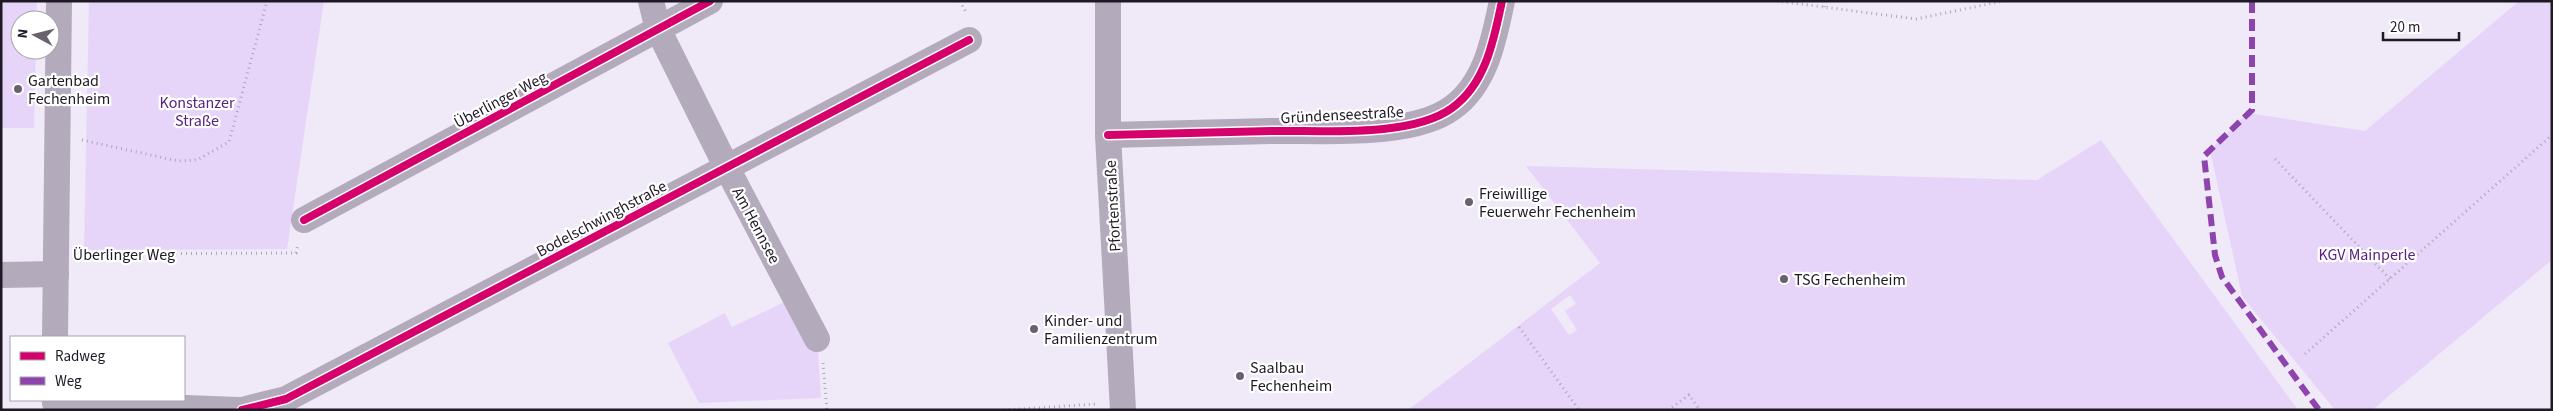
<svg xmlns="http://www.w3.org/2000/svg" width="2553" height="411" font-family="'Source Sans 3',sans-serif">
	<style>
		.green { fill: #e6d5f9; fill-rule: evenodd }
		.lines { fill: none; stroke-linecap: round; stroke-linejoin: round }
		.path { stroke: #aea7b5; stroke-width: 3; stroke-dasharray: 1 4; stroke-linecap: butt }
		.street { stroke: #b3aabc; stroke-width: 26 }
		.quiet { stroke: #8e44ad; stroke-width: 6; stroke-dasharray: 12 6; stroke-linecap: butt }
		.cycleway-casing { stroke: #fff; stroke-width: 11 }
		.cycleway { stroke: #d6006c; stroke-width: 8 }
		.poi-dot { fill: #68626f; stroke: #fff; stroke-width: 2 }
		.labels { text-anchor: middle; stroke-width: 4.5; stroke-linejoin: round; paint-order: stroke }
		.poi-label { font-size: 16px; fill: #1f1925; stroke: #fff; text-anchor: start }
		.street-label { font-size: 16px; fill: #1f1925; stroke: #fff }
		.park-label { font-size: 16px; fill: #582182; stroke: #fff }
	</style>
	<rect width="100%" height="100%" fill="#f0e9f8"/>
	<g class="green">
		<path d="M1 1H37L36 20H20V50H36L34 128H1Z"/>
		<path d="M89 1H324L287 249 84 250Z"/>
		<path d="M2519 1H2552V260L2372 410H2335L2242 296 2210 150 2247 113 2365 131Z"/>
		<path d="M2101 140 2298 410H1408L1600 263 1526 166 2037 180ZM1570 295 1576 304 1565 311 1577 330 1569 335 1551 309Z"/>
		<path d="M791 299 818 350 821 398 699 403 668 343 725 313 732 327Z"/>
	</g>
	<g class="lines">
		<g class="path">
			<path d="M960 1 967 14"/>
			<path d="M1777 1 1916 19 2003 1"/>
			<path d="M1824 7 1825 1"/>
			<path d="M82 140 178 161 197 160 229 142 267 1"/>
			<path d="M2275 159 2390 279"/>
			<path d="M81 254 296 253 298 244"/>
			<path d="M1519 327 1579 410"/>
			<path d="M2305 354 2552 135"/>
			<path d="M823 363 827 410"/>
			<path d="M1004 410 1096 404"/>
			<path d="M1668 410 1689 395 1700 410"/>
		</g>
		<g class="street">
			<path d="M651 1 658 29 727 168 817 339"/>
			<path d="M1108 1V135L1123 410"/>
			<path d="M1108 135C1162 134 1217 132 1271 131 1321 130 1411 138 1452 108 1486 84 1494 39 1502 1"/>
			<path d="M304 220 710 1"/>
			<path d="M1 275 56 274"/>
			<path d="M55 337 59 1"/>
			<path d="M55 403 238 410"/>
			<path d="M242 410 286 399 969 40"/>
		</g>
		<path class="quiet" d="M2252 1V110L2204 156 2215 255 2222 277 2319 410"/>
		<defs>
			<g id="cycleway">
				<path d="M1108 135C1162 134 1217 132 1271 131 1321 130 1411 138 1452 108 1486 84 1494 39 1502 1"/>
				<path d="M304 220 710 1"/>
				<path d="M242 410 286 399 969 40"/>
			</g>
		</defs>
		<use href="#cycleway" class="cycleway-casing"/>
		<use href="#cycleway" class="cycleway"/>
	</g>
	<g class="poi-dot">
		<circle cx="18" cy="89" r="5"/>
		<circle cx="1469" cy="202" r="5"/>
		<circle cx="1784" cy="279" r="5"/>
		<circle cx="1034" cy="329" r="5"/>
		<circle cx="1240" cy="376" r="5"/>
	</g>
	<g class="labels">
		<g class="poi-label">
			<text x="28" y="86">Gartenbad<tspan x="28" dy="18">Fechenheim</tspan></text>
			<text x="1479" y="199">Freiwillige<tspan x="1479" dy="18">Feuerwehr Fechenheim</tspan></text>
			<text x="1794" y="285">TSG Fechenheim</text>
			<text x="1044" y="326">Kinder- und<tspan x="1044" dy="18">Familienzentrum</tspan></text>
			<text x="1250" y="373">Saalbau<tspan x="1250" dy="18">Fechenheim</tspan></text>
		</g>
		<g class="street-label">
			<text transform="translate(500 99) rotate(-28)" y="6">Überlinger Weg</text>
			<text transform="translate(1342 114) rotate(-3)" y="6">Gründenseestraße</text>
			<text transform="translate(1112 206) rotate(-93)" y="6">Pfortenstraße</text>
			<text transform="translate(601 218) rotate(-28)" y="6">Bodelschwinghstraße</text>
			<text transform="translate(757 225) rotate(62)" y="6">Am Hennsee</text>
			<text x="124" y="260">Überlinger Weg</text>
		</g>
		<g class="park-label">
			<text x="197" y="108">Konstanzer<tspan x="197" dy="18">Straße</tspan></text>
			<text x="2367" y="260">KGV Mainperle</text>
		</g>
	</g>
	<rect width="2553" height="411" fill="none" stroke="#1f1925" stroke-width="5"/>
	<rect x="10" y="336" width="175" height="65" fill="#ffffff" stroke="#a5a3a8"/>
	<rect x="20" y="352" width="25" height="8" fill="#d6006c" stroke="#a5a3a8"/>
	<text x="55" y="361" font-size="15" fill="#1f1925">Radweg</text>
	<rect x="20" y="377" width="25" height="8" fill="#8e44ad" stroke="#a5a3a8"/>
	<text x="55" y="386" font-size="15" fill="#1f1925">Weg</text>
	<g transform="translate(35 35) rotate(277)"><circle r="24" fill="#ffffff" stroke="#a5a3a8"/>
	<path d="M0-4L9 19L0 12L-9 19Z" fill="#68626f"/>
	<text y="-8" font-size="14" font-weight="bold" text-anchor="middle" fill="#1f1925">N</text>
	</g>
	<path d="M2383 32v8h76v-8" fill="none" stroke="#1f1925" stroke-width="2.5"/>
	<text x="2390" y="32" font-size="15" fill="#1f1925" stroke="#ffffff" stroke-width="4" paint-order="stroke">20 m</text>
</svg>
